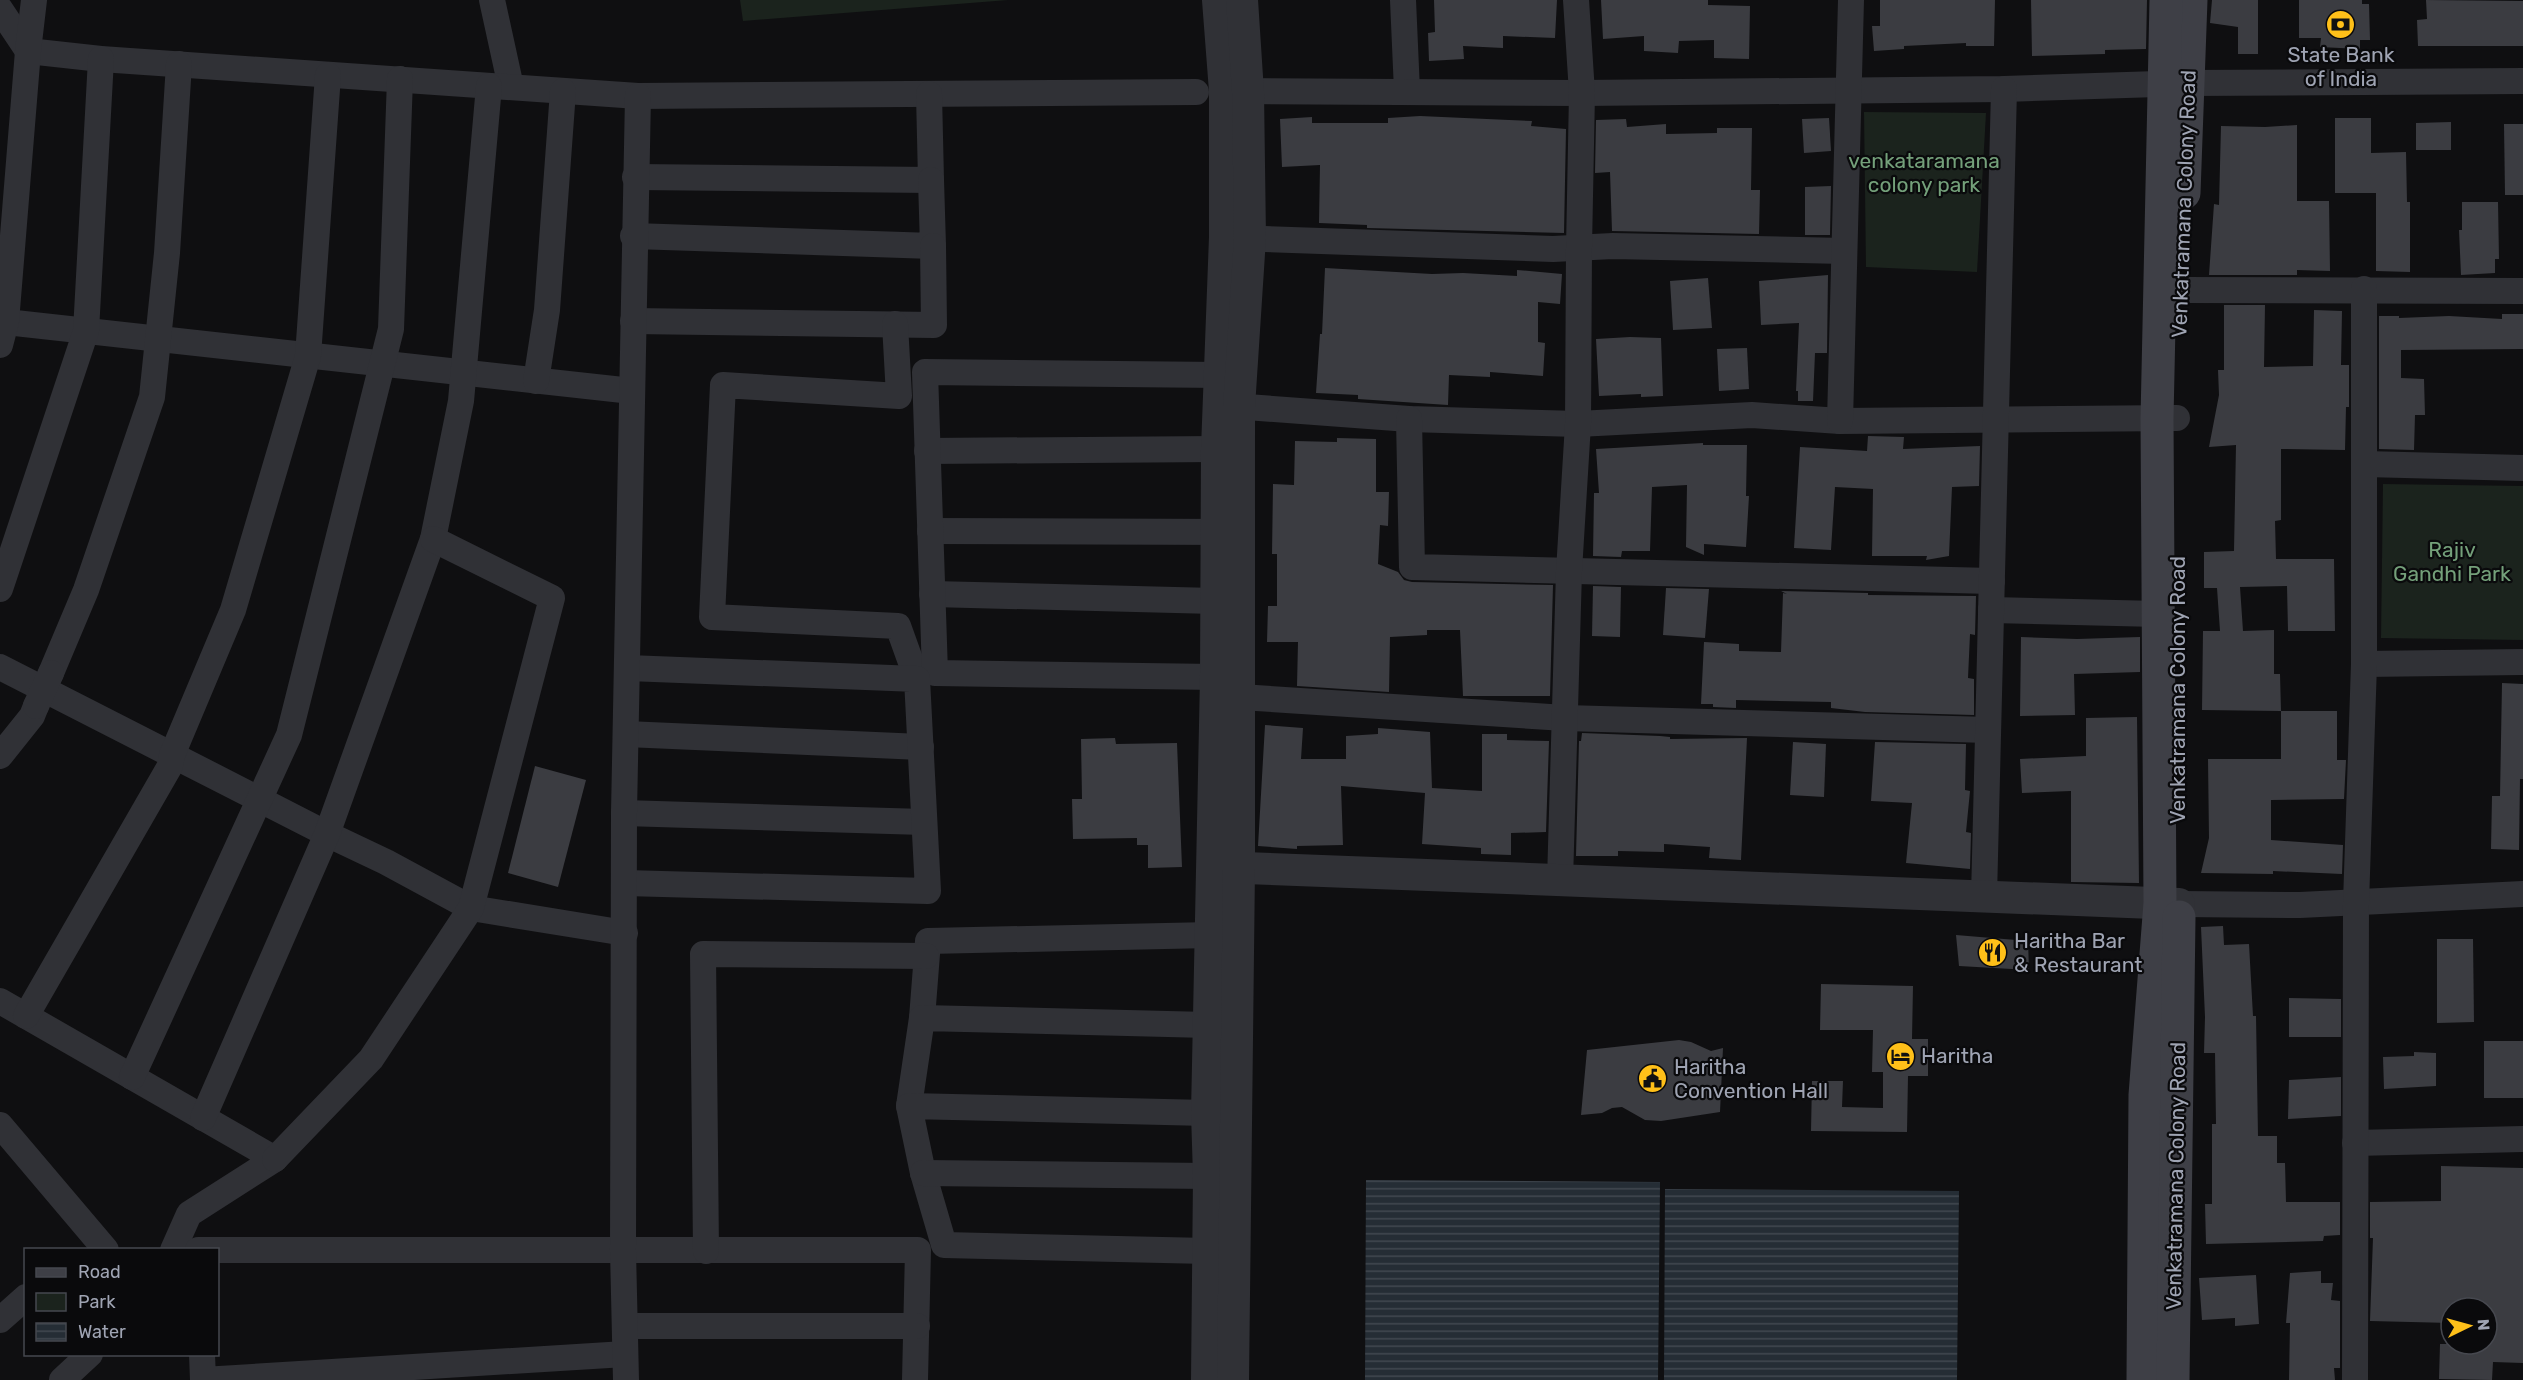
<svg xmlns="http://www.w3.org/2000/svg" width="2523" height="1380" font-family="Rubik,sans-serif">
	<style>
		.park { fill: #1b231d }
		.water { fill: url(#water-rules) }
		.building { fill: #3b3c41 }
		.lines { fill: none; stroke-linecap: round; stroke-linejoin: round }
		.minor { stroke: #303136; stroke-width: 26 }
		.tertiary { stroke: #303136; stroke-width: 32 }
		.secondary { stroke: #3e3f46; stroke-width: 33 }
		.minor-bridge { stroke: #303136; stroke-width: 26 }
		.labels { text-anchor: middle; stroke-width: 4.5; stroke-linejoin: round; paint-order: stroke }
		.poi-label { font-size: 21px; fill: #9fa4b3; stroke: #0a0a0c; text-anchor: start }
		.park-label { font-size: 21px; fill: #74a07a; stroke: #0a0a0c }
		.street-label { font-size: 21px; fill: #9fa4b3; stroke: #0a0a0c }
	</style>
	<defs>
		<pattern id="water-rules" width="6" height="5" patternUnits="userSpaceOnUse" patternTransform="scale(1.5)"><rect width="6" height="5" fill="#252d35"/><path d="M0 2.5h6" fill="none" stroke="#414850"/></pattern>
	</defs>
	<rect width="100%" height="100%" fill="#0f0f11"/>
	<g class="park">
		<path d="M740 0H1008L743 21Z"/>
		<path d="M1864 112 1986 113 1977 272 1866 267Z"/>
		<path d="M2383 484 2523 486V640L2381 638Z"/>
	</g>
	<g class="water">
		<path d="M1366 1180 1660 1182 1658 1380H1365Z"/>
		<path d="M1665 1189 1959 1191 1957 1380H1664Z"/>
	</g>
	<g class="building">
		<path d="M1434 0H1557L1555 38 1503 36V48L1463 46 1464 59 1429 61 1428 33 1435 32Z"/>
		<path d="M1601 0H1708V5L1750 6 1749 59 1714 58V40L1679 41 1678 53 1644 51V36L1603 39Z"/>
		<path d="M1880 0H1995L1994 46H1966V43L1904 46V49L1874 51 1872 26H1880Z"/>
		<path d="M2031 0H2147L2146 49 2105 50V54L2032 56Z"/>
		<path d="M2212 0H2258V54H2238V27L2210 23Z"/>
		<path d="M2299 0H2362V4H2369L2370 40H2360V49L2320 47 2321 38H2299Z"/>
		<path d="M2426 0 2523 1V46H2418L2417 20 2427 19Z"/>
		<path d="M1420 116 1532 121 1531 126 1566 129 1564 233 1367 228V225L1319 223 1320 165 1282 167 1280 119 1312 117V123H1388V118Z"/>
		<path d="M1829 118 1831 151 1804 153 1802 119Z"/>
		<path d="M2335 118H2371V153L2406 152 2407 202H2410V272L2376 271V193H2335Z"/>
		<path d="M1626 119 1627 127 1666 124V134L1717 133V128H1752L1751 190H1760L1759 234 1612 231 1610 172 1595 173 1596 120Z"/>
		<path d="M2451 122V150H2416V123Z"/>
		<path d="M2504 124H2523V195H2505Z"/>
		<path d="M2297 125V201H2329L2330 271 2297 270V275H2209L2214 204 2219 205 2221 126 2265 127Z"/>
		<path d="M1831 186 1830 235H1805V187Z"/>
		<path d="M2462 202H2498L2499 259H2495V273L2461 275 2459 230H2462Z"/>
		<path d="M1325 268 1432 274 1463 273 1517 276V270L1562 274 1560 304 1538 302V342L1545 343 1543 376 1490 372V377L1449 375 1448 405 1358 399V395L1316 393 1320 334H1322Z"/>
		<path d="M1828 275 1827 353H1815L1813 401H1798V391H1796L1799 323 1761 325 1759 281Z"/>
		<path d="M1708 278 1712 328 1673 330 1670 281Z"/>
		<path d="M2224 305H2265L2264 367 2313 366 2314 310 2342 311 2341 365H2349V407H2346L2345 450 2281 449V520L2275 521 2276 559H2334L2335 631H2288L2287 586 2240 587 2243 631 2274 630V674H2280L2281 711 2202 710 2203 631H2220L2217 588H2204V552L2234 551 2236 445 2209 447 2219 395 2218 370H2224Z"/>
		<path d="M2502 314H2523V349L2401 350V378L2424 379 2425 415H2415L2414 450 2379 449V316H2399V318L2449 316 2502 319Z"/>
		<path d="M1630 337 1661 338 1663 396 1641 397V394L1599 396 1596 339Z"/>
		<path d="M1747 348 1749 389 1719 391 1717 349Z"/>
		<path d="M1868 436 1904 437 1903 449 1980 446 1979 486 1952 487 1949 556 1926 560 1927 556H1872L1873 489 1835 487 1831 550 1794 548 1800 447 1867 451Z"/>
		<path d="M1337 438 1376 439V492H1389L1388 526 1380 525 1378 564 1398 572 1404 580 1412 582 1553 585 1550 696H1463L1460 630H1427V635L1390 637 1389 692 1297 686 1298 642H1267L1268 606H1277V554H1272L1273 484 1294 485 1295 441 1337 442Z"/>
		<path d="M1703 443V445H1747L1746 496H1749L1746 547 1704 544V555L1686 547 1687 485 1652 487 1650 551H1622L1621 557 1593 556 1594 493H1599L1596 449Z"/>
		<path d="M1593 586 1621 587 1620 637 1592 636Z"/>
		<path d="M1666 588 1709 589 1705 638 1663 635Z"/>
		<path d="M1781 591 1868 593V595L1976 596 1975 635 1970 634 1968 678 1974 679V715L1865 712 1831 708V702L1736 700V708L1713 707V704H1701L1704 642 1739 644V651L1781 652 1783 593 1787 594Z"/>
		<path d="M2021 637 2077 639 2140 637V672L2074 674 2075 715 2020 716Z"/>
		<path d="M2502 683 2523 684V779H2520L2519 850 2491 849 2492 796H2500Z"/>
		<path d="M2281 711H2337V760H2346L2344 799 2271 800V840L2343 845 2342 874 2273 871V874L2201 873 2209 838 2208 759H2281Z"/>
		<path d="M2137 717 2139 883 2071 882V791L2022 793 2020 759 2086 756V718Z"/>
		<path d="M1265 725 1303 728 1301 759H1346V736L1378 734V728L1430 732 1432 788 1482 791V734H1507V740L1549 741 1546 832 1511 833V855L1481 854V848L1422 844 1425 793 1341 786 1343 845 1297 846V849L1258 846Z"/>
		<path d="M1582 733 1660 736 1670 737V739L1747 738 1741 860 1709 858 1710 847 1664 844V852L1618 851V856H1576L1579 741H1581Z"/>
		<path d="M1115 738 1116 744 1177 743 1182 867 1148 868V845H1137V838L1073 839 1072 799H1082L1081 739Z"/>
		<path d="M1793 742 1826 744 1824 797 1790 795Z"/>
		<path d="M1875 742 1966 744 1965 790 1970 791 1966 832 1971 833 1970 869 1906 863 1912 803 1871 801Z"/>
		<path d="M535 766 586 780 558 887 508 873Z"/>
		<path d="M2223 926 2224 945 2249 944 2253 1016H2256L2258 1136H2277V1163H2285L2286 1202H2340V1235L2324 1236 2323 1241 2206 1244 2205 1204H2212V1124H2216L2215 1053H2204L2205 1017 2201 927Z"/>
		<path d="M1956 935 2028 941 2029 970 1959 966Z"/>
		<path d="M2437 939H2473L2474 1022 2437 1023Z"/>
		<path d="M1821 984 1913 986 1912 1039H1928V1076H1908L1907 1132 1811 1131 1812 1081H1843L1842 1107 1883 1108V1072H1872L1873 1030H1820Z"/>
		<path d="M2289 998 2341 999V1037H2289Z"/>
		<path d="M1679 1040 1691 1042 1711 1051 1723 1048 1720 1112 1661 1121 1645 1120 1622 1107 1612 1108 1602 1113 1581 1115 1587 1050Z"/>
		<rect x="2484" y="1041" width="39" height="57"/>
		<path d="M2414 1052 2436 1053V1086L2384 1089 2383 1057 2414 1056Z"/>
		<path d="M2341 1077V1116L2288 1119 2289 1080Z"/>
		<path d="M2441 1166 2523 1168V1363L2493 1362 2492 1380 2439 1379 2440 1344H2487V1308H2451V1323L2370 1321 2373 1238H2370V1202L2441 1201Z"/>
		<path d="M2321 1271V1283H2333L2331 1300 2340 1301V1368H2334L2335 1380H2289L2290 1323H2286L2290 1273Z"/>
		<path d="M2256 1275 2259 1324 2235 1326V1318L2202 1320 2199 1278Z"/>
	</g>
	<g class="lines">
		<g class="minor">
			<path d="M492 0 511 87"/>
			<path d="M1403 0 1407 91"/>
			<path d="M0 9 28 51 101 59 638 96 1196 92"/>
			<path d="M1231 91 1582 93 2004 89 2189 83 2523 81"/>
			<path d="M635 177 931 180 929 94"/>
			<path d="M633 236 933 246 931 180"/>
			<path d="M1233 238 1553 249 1613 246 1844 251"/>
			<path d="M2181 290 2523 291"/>
			<path d="M633 321 934 325 933 246"/>
			<path d="M6 322 632 391"/>
			<path d="M895 324 899 396 723 385 712 617 898 626 917 679"/>
			<path d="M0 345 6 322 28 51 34 0"/>
			<path d="M536 381 547 310 563 91"/>
			<path d="M1219 405 1409 419 1578 424 1752 415 1840 421 2177 418"/>
			<path d="M1409 419 1412 567 1992 581"/>
			<path d="M1840 421 1851 0"/>
			<path d="M927 451 1217 449"/>
			<path d="M2365 464 2523 468"/>
			<path d="M930 531 1236 532"/>
			<path d="M0 589 86 331 101 59"/>
			<path d="M932 594 1215 601"/>
			<path d="M1991 610 2158 614"/>
			<path d="M2364 664 2523 662"/>
			<path d="M0 667 327 834 386 862 471 908 625 933"/>
			<path d="M51 673 86 590 152 397 167 253 179 64"/>
			<path d="M1216 677 935 673 925 372 1221 375"/>
			<path d="M1240 697 1565 718 1988 730"/>
			<path d="M626 734 921 747"/>
			<path d="M0 756 32 716 36 706"/>
			<path d="M624 813 924 822"/>
			<path d="M1560 881 1569 571 1578 424 1579 248 1582 93 1576 0"/>
			<path d="M625 883 928 891 917 679 628 668"/>
			<path d="M1984 897 2004 89"/>
			<path d="M2179 904 2300 905 2523 894"/>
			<path d="M0 1001 275 1159 189 1214 173 1250"/>
			<path d="M26 1016 170 766 172 755 233 610 308 356 328 75"/>
			<path d="M922 1018 928 941 1211 935"/>
			<path d="M132 1077 289 735 391 329 400 79"/>
			<path d="M909 1106 922 1018 1208 1025"/>
			<path d="M1207 1113 909 1106 923 1173 944 1245 1208 1251"/>
			<path d="M203 1118 327 834 433 539 461 401 489 86"/>
			<path d="M0 1125 106 1250"/>
			<path d="M2355 1143 2523 1139"/>
			<path d="M275 1159 371 1059 471 908 552 598 433 539"/>
			<path d="M923 1173 1209 1176"/>
			<path d="M198 1250H918L915 1380"/>
			<path d="M706 1251 703 954 926 956"/>
			<path d="M0 1320 26 1297"/>
			<path d="M625 1326H917"/>
			<path d="M202 1354 203 1380 625 1354"/>
			<path d="M62 1380 90 1354"/>
			<path d="M626 1380 623 1251 624 813 638 96"/>
			<path d="M2355 1380 2356 903 2364 664V289"/>
		</g>
		<g class="tertiary">
			<path d="M1218 867 2179 904"/>
			<path d="M1207 1380 1209 1176 1207 1113 1216 677 1217 449 1225 237V91L1218 0"/>
			<path d="M1233 1380 1239 868V407L1250 238 1248 92 1242 0"/>
		</g>
		<g class="secondary">
			<path d="M2184 193 2191 0"/>
			<path d="M2143 1380 2145 1095 2160 903 2157 419 2166 0"/>
			<path d="M2173 1380 2179 917"/>
		</g>
		<path class="minor-bridge" d="M36 706 51 673"/>
	</g>
	<defs>
		<symbol id="bank-disc" viewBox="-11 -11 22 22"><circle r="9.5" fill="#ffc019" stroke="#0a0a0c"/><path d="M-6-4H6V4H-6ZM0-2.3a2.3 2.3 0 1 0 0 4.6a2.3 2.3 0 1 0 0-4.6Z" fill="#111"/></symbol>
		<symbol id="restaurant-disc" viewBox="-11 -11 22 22"><circle r="9.5" fill="#ffc019" stroke="#0a0a0c"/><path d="M-5-6h1v4h1v-4h1v4h1v-4h1v5L-1.5 .5V6h-2V.5L-5-1ZM5-6V6H3V1.5H1.5Q1.5-4 5-6Z" fill="#111"/></symbol>
		<symbol id="hotel-disc" viewBox="-11 -11 22 22"><circle r="9.5" fill="#ffc019" stroke="#0a0a0c"/><path d="M-6-4.5h1.5V1H6V5H4.5V3h-9V5H-6ZM-4 0a1.8 1.8 0 1 1 3.6 0ZM.5 0V-2.5h3Q6-2.5 6 0Z" fill="#111"/></symbol>
		<symbol id="civic-disc" viewBox="-11 -11 22 22"><circle r="9.5" fill="#ffc019" stroke="#0a0a0c"/><path d="M-.6-6.5H3V-4.5H.6V-3L4-1V1h2V6H-6V1h2V-1L-.6-3ZM-1.2 2.5V6h2.4V2.5Z" fill="#111"/></symbol>
	</defs>
	<g fill-rule="evenodd">
		<use href="#bank-disc" x="2324" y="8" width="33" height="33"/>
		<use href="#restaurant-disc" x="1976" y="936" width="33" height="33"/>
		<use href="#hotel-disc" x="1884" y="1040" width="33" height="33"/>
		<use href="#civic-disc" x="1636" y="1062" width="33" height="33"/>
	</g>
	<g class="labels">
		<g class="poi-label">
			<text x="2341" y="62" text-anchor="middle">State Bank<tspan x="2341" dy="24">of India</tspan></text>
			<text x="2014" y="948">Haritha Bar<tspan x="2014" dy="24">&amp; Restaurant</tspan></text>
			<text x="1921" y="1063">Haritha</text>
			<text x="1674" y="1074">Haritha<tspan x="1674" dy="24">Convention Hall</tspan></text>
		</g>
		<g class="park-label">
			<text x="1924" y="168">venkataramana<tspan x="1924" dy="24">colony park</tspan></text>
			<text x="2452" y="557">Rajiv<tspan x="2452" dy="24">Gandhi Park</tspan></text>
		</g>
		<g class="street-label">
			<text transform="translate(2184 204) rotate(-88)" y="7">Venkatramana Colony Road</text>
			<text transform="translate(2178 690) rotate(-90)" y="7">Venkatramana Colony Road</text>
			<text transform="translate(2176 1176) rotate(-89)" y="7">Venkatramana Colony Road</text>
		</g>
	</g>
	<rect x="24" y="1248" width="195" height="108" fill="#0a0a0c" stroke="#46484f" stroke-width="1.5"/>
	<rect x="36" y="1268" width="30" height="9" fill="#3e3f46" stroke="#46484f" stroke-width="1.5"/>
	<text x="78" y="1278" font-size="18" fill="#9fa4b3">Road</text>
	<rect x="36" y="1293" width="30" height="18" fill="#1b231d" stroke="#46484f" stroke-width="1.5"/>
	<text x="78" y="1308" font-size="18" fill="#9fa4b3">Park</text>
	<rect x="36" y="1323" width="30" height="18" fill="url(#water-rules)" stroke="#46484f" stroke-width="1.5"/>
	<text x="78" y="1338" font-size="18" fill="#9fa4b3">Water</text>
	<g transform="translate(2469 1326) rotate(85)"><circle r="28" fill="#0a0a0c" stroke="#46484f" stroke-width="1.5"/>
	<path d="M0-4.5L10 22L0 15L-10 22Z" fill="#ffc019"/>
	<text y="-9" font-size="16" font-weight="bold" text-anchor="middle" fill="#9fa4b3">N</text>
	</g>
</svg>
